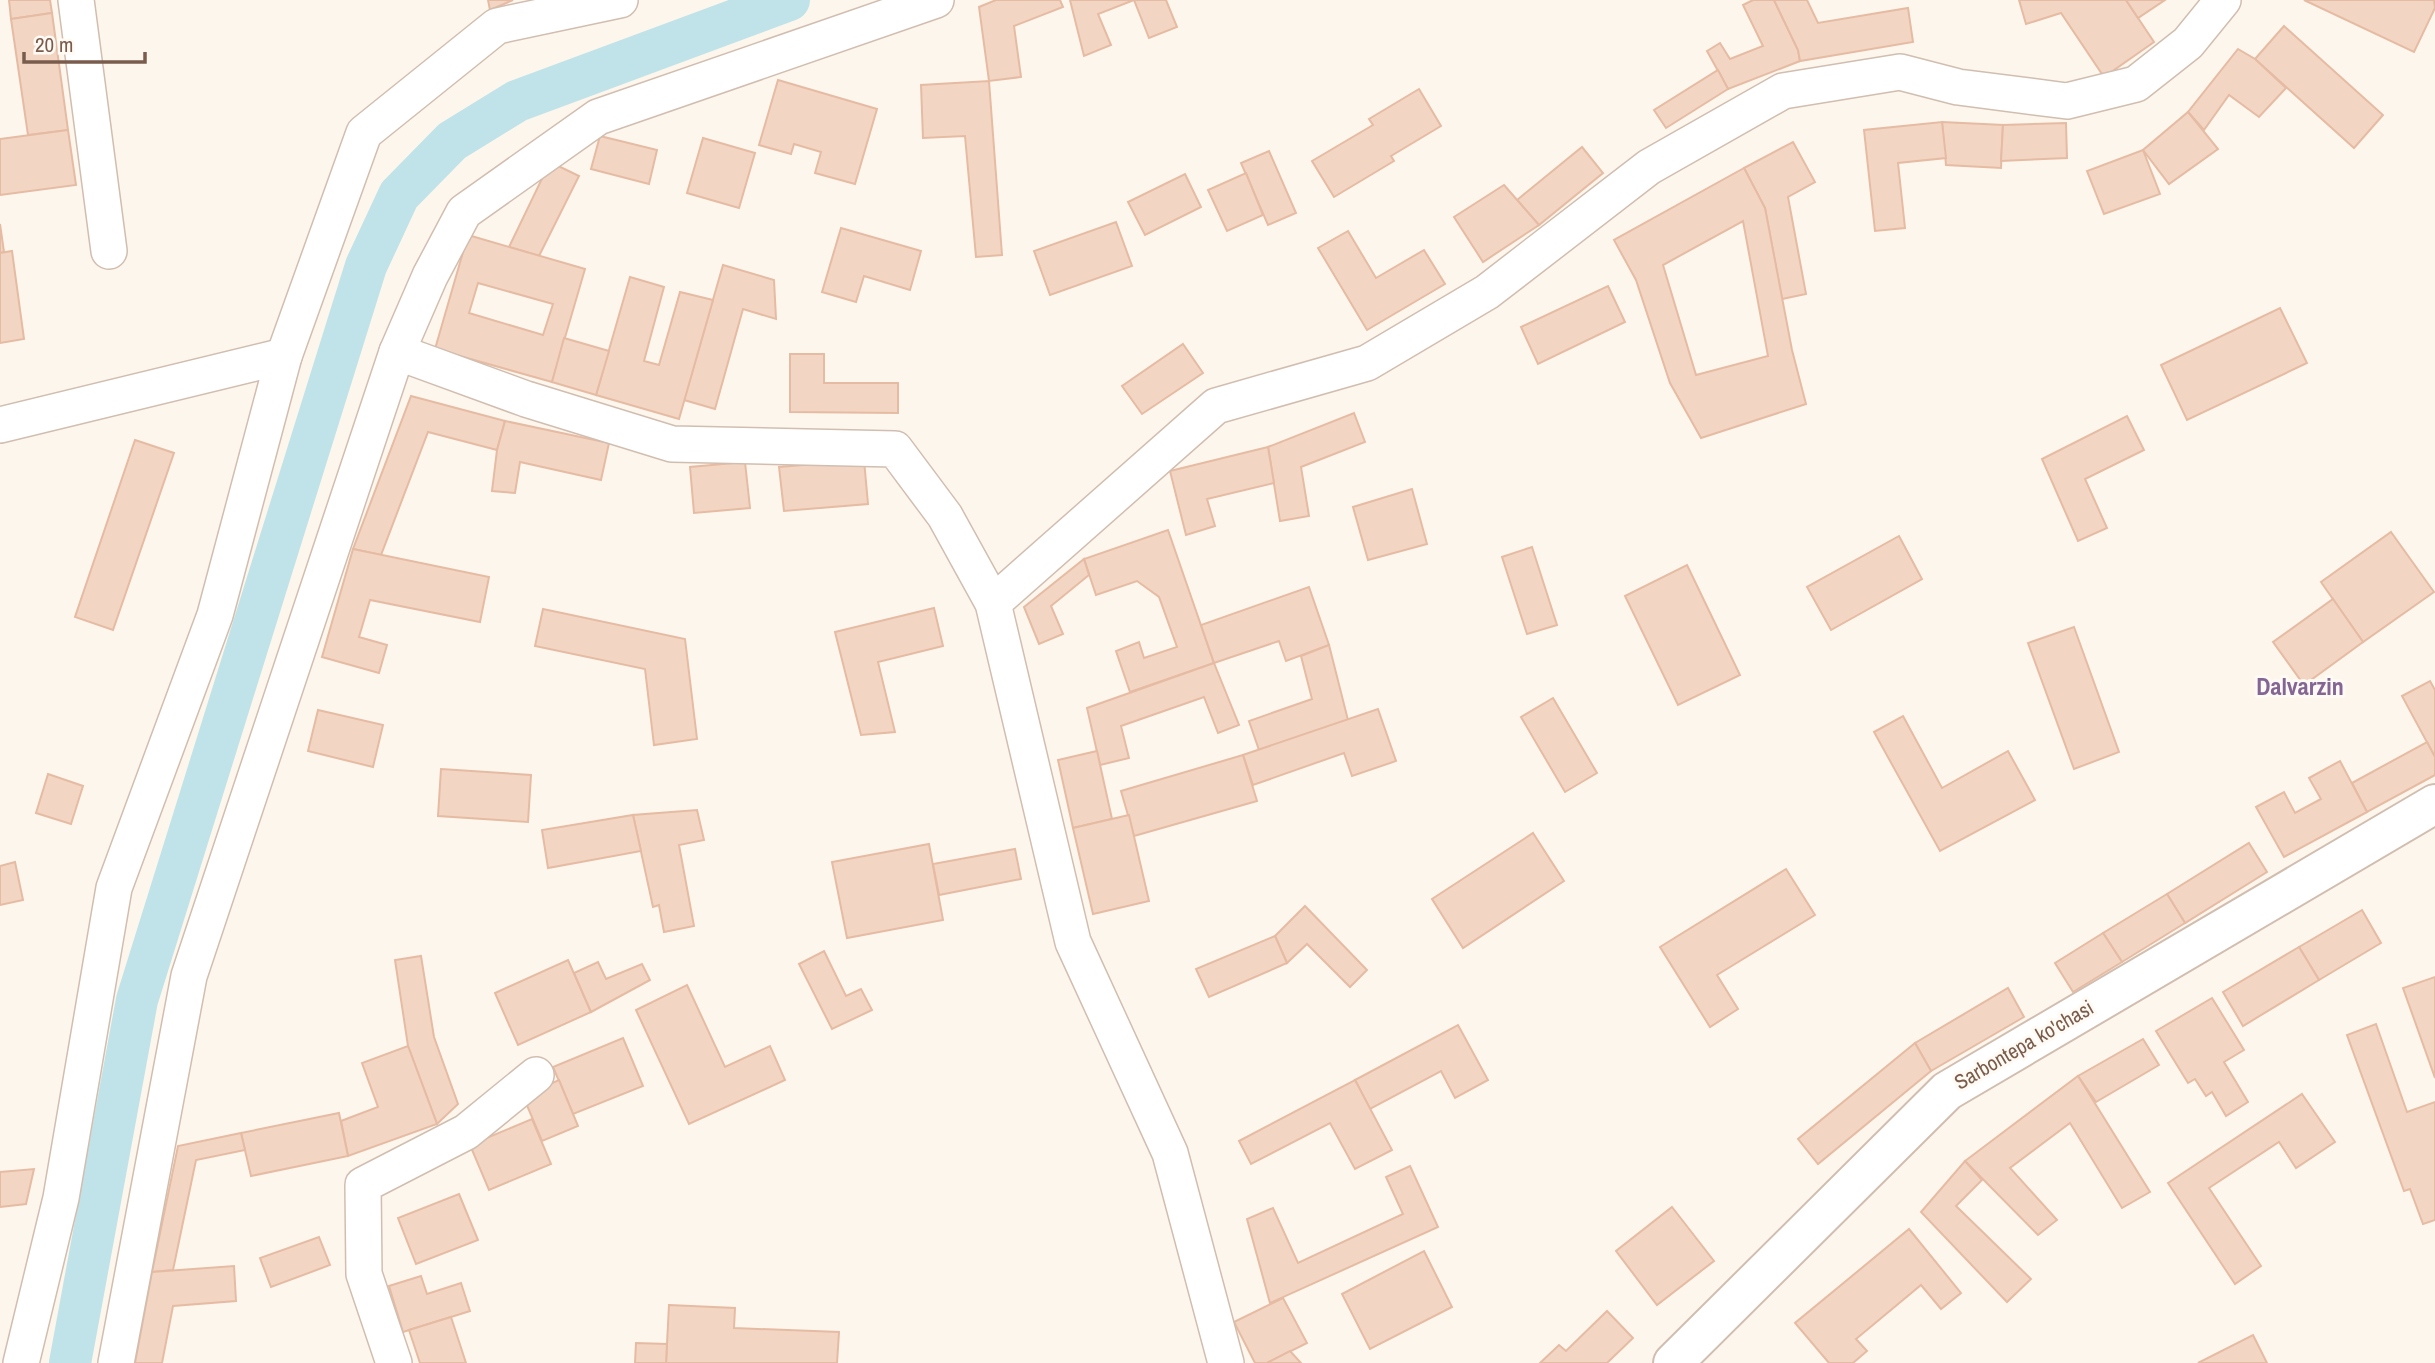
<svg xmlns="http://www.w3.org/2000/svg" width="2435" height="1363" font-family="'Archivo Narrow',sans-serif">
	<style>
		.lines { fill: none; stroke-linecap: round; stroke-linejoin: round }
		.canal { stroke: #bfe3e8; stroke-width: 42 }
		.building { fill: #f3d5c3; stroke: #e6bba3; stroke-width: 2; fill-rule: evenodd }
		.minor-casing { stroke: #d1beb0; stroke-width: 38 }
		.tertiary-casing { stroke: #d1beb0; stroke-width: 42 }
		.minor { stroke: #fff; stroke-width: 35 }
		.tertiary { stroke: #fff; stroke-width: 38 }
		.labels { text-anchor: middle; stroke-width: 6; stroke-linejoin: round; paint-order: stroke }
		.street-label { font-size: 21px; fill: #7a5c4d; stroke: #fffaf3 }
		.quarter-label { font-size: 24px; font-weight: bold; fill: #846695; stroke: #fffaf3 }
	</style>
	<rect width="100%" height="100%" fill="#fdf6ec"/>
	<g class="lines">
		<path class="canal" d="M70 1363 137 1000 366 266 399 195 452 141 517 101 789 0"/>
	</g>
	<g class="building">
		<path d="M9 0H50L52 13 11 19Z"/>
		<path d="M488 0H513L490 10Z"/>
		<path d="M996 0H1060L1063 7 1014 26 1021 77 989 81 979 7Z"/>
		<path d="M1070 0H1166L1177 27 1149 38 1134 0 1098 14 1111 45 1084 56Z"/>
		<path d="M1753 0H1774L1798 50 1800 61 1728 89 1707 51 1720 43 1730 59 1763 46 1743 5Z"/>
		<path d="M1774 0H1807L1818 23 1908 8 1913 42 1800 61 1798 50Z"/>
		<path d="M2019 0H2126L2154 42 2104 77 2061 13 2026 24Z"/>
		<path d="M2126 0H2165L2138 18Z"/>
		<path d="M2304 0H2434L2435 8 2414 52Z"/>
		<path d="M52 13 68 130 28 135 11 19Z"/>
		<path d="M2284 26 2383 115 2354 148 2255 59Z"/>
		<path d="M2238 49 2255 59 2286 88 2259 117 2229 95 2204 130 2188 112Z"/>
		<path d="M1718 70 1728 89 1666 128 1654 110Z"/>
		<path d="M778 80 877 109 855 184 815 173 821 152 794 144 791 154 759 145Z"/>
		<path d="M989 81 1002 255 976 257 965 136 923 138 921 85Z"/>
		<path d="M1419 89 1441 126 1391 156 1394 161 1334 197 1312 161 1373 125 1369 119Z"/>
		<path d="M2188 112 2218 149 2169 184 2143 150Z"/>
		<path d="M1942 122 2003 125 2001 168 1946 165Z"/>
		<path d="M1942 122 1946 158 1898 163 1905 228 1875 231 1864 130Z"/>
		<path d="M2066 123 2067 158 2001 161 2003 125Z"/>
		<path d="M68 130 76 185 0 195V139Z"/>
		<path d="M600 136 657 150 649 184 591 169Z"/>
		<path d="M703 138 755 153 739 208 687 193Z"/>
		<path d="M1793 142 1815 182 1788 197 1806 294 1782 299 1765 208 1744 168Z"/>
		<path d="M1582 147 1603 173 1539 225 1517 200Z"/>
		<path d="M2143 150 2160 194 2104 214 2087 171Z"/>
		<path d="M1269 151 1296 213 1268 225 1241 163Z"/>
		<path d="M550 162 579 176 539 256 509 247Z"/>
		<path d="M1744 168 1765 208 1792 350 1806 404 1701 438 1670 383 1636 280 1614 240ZM1743 221 1768 356 1696 375 1663 265Z"/>
		<path d="M1246 173 1263 215 1227 231 1208 190Z"/>
		<path d="M1185 174 1201 207 1145 235 1128 202Z"/>
		<path d="M1504 185 1539 225 1483 262 1454 217Z"/>
		<path d="M1116 222 1132 266 1050 295 1034 251Z"/>
		<path d="M0 224 4 252 0 253Z"/>
		<path d="M841 228 921 251 910 290 864 276 856 302 822 292Z"/>
		<path d="M1348 231 1376 278 1424 250 1445 284 1367 330 1318 248Z"/>
		<path d="M468 235 585 269 552 382 435 349ZM478 283 553 304 543 335 469 313Z"/>
		<path d="M12 251 24 339 0 343V253Z"/>
		<path d="M723 265 774 280 776 319 743 309 715 409 684 400Z"/>
		<path d="M630 277 664 287 644 361 659 365 680 292 713 300 679 419 596 395Z"/>
		<path d="M1608 286 1625 322 1538 364 1521 327Z"/>
		<path d="M2280 308 2307 363 2187 420 2161 365Z"/>
		<path d="M564 338 609 351 596 395 552 382Z"/>
		<path d="M1183 344 1203 373 1142 414 1122 386Z"/>
		<path d="M790 354H824V383H898V413L790 412Z"/>
		<path d="M411 396 505 421 497 450 428 432 381 555 353 549Z"/>
		<path d="M1354 413 1365 442 1301 467 1309 516 1280 521 1268 447Z"/>
		<path d="M2127 416 2144 450 2085 479 2107 528 2078 541 2042 459Z"/>
		<path d="M505 421 609 443 601 480 520 462 515 493 492 491 497 450Z"/>
		<path d="M135 440 174 453 113 630 75 617Z"/>
		<path d="M1268 447 1274 483 1207 499 1215 526 1186 535 1170 471Z"/>
		<path d="M864 460 868 504 784 511 779 467Z"/>
		<path d="M745 462 750 508 694 513 690 467Z"/>
		<path d="M1412 489 1427 544 1368 560 1353 507Z"/>
		<path d="M1168 530 1214 663 1130 692 1116 651 1139 642 1144 658 1177 647 1159 597 1137 581 1096 595 1084 559Z"/>
		<path d="M2391 532 2434 592 2363 642 2321 582Z"/>
		<path d="M1899 536 1922 579 1831 630 1807 587Z"/>
		<path d="M1532 547 1557 625 1527 634 1502 557Z"/>
		<path d="M353 549 489 577 480 622 370 600 359 637 387 645 379 673 322 657Z"/>
		<path d="M1084 559 1089 575 1051 606 1063 634 1039 644 1024 607Z"/>
		<path d="M1687 565 1740 675 1678 705 1625 596Z"/>
		<path d="M1309 587 1329 645 1286 661 1279 641 1214 663 1201 625Z"/>
		<path d="M2333 599 2363 642 2304 685 2273 642Z"/>
		<path d="M934 608 943 646 878 662 895 732 861 735 835 632Z"/>
		<path d="M543 609 685 639 697 739 654 745 645 669 535 646Z"/>
		<path d="M2074 627 2119 752 2074 769 2028 643Z"/>
		<path d="M1329 645 1348 720 1259 750 1249 721 1312 699 1301 656Z"/>
		<path d="M1214 663 1239 725 1218 733 1204 697 1121 726 1129 758 1100 765 1087 708Z"/>
		<path d="M2430 681 2435 690V757L2402 696Z"/>
		<path d="M1553 698 1597 773 1565 792 1521 717Z"/>
		<path d="M1378 709 1396 761 1352 776 1344 753 1253 785 1243 755Z"/>
		<path d="M318 710 383 725 373 767 308 751Z"/>
		<path d="M1903 716 1942 788 2008 751 2035 800 1940 851 1874 732Z"/>
		<path d="M2427 742 2435 757V775L2367 812 2352 783Z"/>
		<path d="M1097 751 1112 819 1073 828 1058 760Z"/>
		<path d="M1243 755 1257 801 1134 836 1121 791Z"/>
		<path d="M2340 761 2367 812 2284 857 2256 807 2284 792 2295 813 2321 799 2309 778Z"/>
		<path d="M441 769 531 775 528 822 438 816Z"/>
		<path d="M48 774 83 786 71 824 36 813Z"/>
		<path d="M697 810 704 840 679 845 694 926 664 932 659 905 653 907 633 815Z"/>
		<path d="M633 815 641 851 548 868 542 830Z"/>
		<path d="M1129 815 1149 901 1093 914 1073 828Z"/>
		<path d="M1533 833 1564 881 1463 948 1432 899Z"/>
		<path d="M2249 843 2267 872 2185 923 2167 894Z"/>
		<path d="M929 844 943 920 847 938 832 862Z"/>
		<path d="M1015 849 1021 879 939 895 933 864Z"/>
		<path d="M15 862 23 900 0 905V866Z"/>
		<path d="M1786 869 1815 915 1717 975 1738 1009 1710 1027 1660 947Z"/>
		<path d="M2167 894 2185 923 2122 962 2103 933Z"/>
		<path d="M1305 906 1367 970 1350 987 1307 944 1287 963 1275 936Z"/>
		<path d="M2362 910 2381 943 2319 980 2299 947Z"/>
		<path d="M2103 933 2122 962 2073 992 2055 963Z"/>
		<path d="M1275 936 1287 963 1209 997 1196 969Z"/>
		<path d="M2299 947 2319 980 2243 1026 2223 992Z"/>
		<path d="M824 951 846 996 861 989 872 1010 832 1029 799 964Z"/>
		<path d="M421 956 434 1037 458 1104 437 1124 408 1046 395 960Z"/>
		<path d="M568 960 591 1012 518 1045 495 993Z"/>
		<path d="M598 962 606 979 642 964 650 980 591 1012 574 973Z"/>
		<path d="M2435 977V1078L2403 988Z"/>
		<path d="M687 985 725 1067 770 1046 785 1080 689 1124 636 1010Z"/>
		<path d="M2008 988 2024 1017 1931 1071 1915 1043Z"/>
		<path d="M2212 998 2244 1050 2224 1062 2248 1102 2226 1116 2212 1092 2206 1096 2195 1079 2188 1083 2156 1031Z"/>
		<path d="M2376 1024 2407 1112 2435 1102V1220L2423 1224 2410 1189 2404 1191 2347 1035Z"/>
		<path d="M1458 1025 1488 1080 1455 1098 1441 1071 1370 1109 1355 1080Z"/>
		<path d="M623 1038 643 1086 573 1114 553 1067Z"/>
		<path d="M2143 1039 2159 1065 2096 1102 2078 1076Z"/>
		<path d="M1915 1043 1931 1071 1818 1164 1798 1139Z"/>
		<path d="M408 1046 437 1124 348 1156 341 1121 378 1107 362 1063Z"/>
		<path d="M2078 1076 2150 1192 2122 1208 2070 1123 2010 1168 2057 1220 2038 1235 1965 1161Z"/>
		<path d="M559 1080 578 1126 542 1141 523 1096Z"/>
		<path d="M1355 1080 1392 1150 1355 1169 1330 1123 1251 1164 1239 1141Z"/>
		<path d="M2302 1094 2335 1142 2296 1168 2279 1142 2209 1188 2261 1266 2235 1284 2168 1183Z"/>
		<path d="M339 1113 348 1156 251 1176 241 1133Z"/>
		<path d="M532 1119 551 1164 489 1190 470 1145Z"/>
		<path d="M241 1133 245 1150 196 1160 173 1270 152 1272 178 1146Z"/>
		<path d="M1965 1161 1982 1180 1956 1206 2031 1279 2007 1302 1921 1212Z"/>
		<path d="M1410 1166 1438 1227 1270 1303 1247 1219 1273 1208 1298 1263 1403 1214 1386 1177Z"/>
		<path d="M34 1169 26 1204 0 1207V1172Z"/>
		<path d="M459 1194 478 1240 416 1264 398 1218Z"/>
		<path d="M1672 1207 1714 1261 1657 1305 1616 1251Z"/>
		<path d="M1909 1229 1961 1293 1941 1309 1921 1285 1856 1339 1867 1351 1853 1363H1829L1795 1323Z"/>
		<path d="M319 1237 330 1265 271 1287 260 1258Z"/>
		<path d="M1424 1251 1452 1307 1370 1349 1342 1294Z"/>
		<path d="M234 1266 236 1301 173 1306 162 1363H135L152 1272Z"/>
		<path d="M421 1276 427 1294 461 1283 470 1311 403 1332 389 1286Z"/>
		<path d="M1283 1298 1307 1343 1267 1363H1255L1234 1322Z"/>
		<path d="M669 1305 735 1308 734 1328 839 1332 837 1363H666Z"/>
		<path d="M1607 1311 1633 1338 1607 1363H1540L1559 1345 1566 1351Z"/>
		<path d="M451 1317 466 1363H420L409 1330Z"/>
		<path d="M2253 1335 2267 1363H2198Z"/>
		<path d="M636 1343 667 1344 666 1363H635Z"/>
		<path d="M1290 1351 1301 1363H1267Z"/>
	</g>
	<g class="lines">
		<defs>
			<g id="minor">
				<path d="M76 0 109 251"/>
				<path d="M936 0 598 117 464 212 430 276 397 352 526 399 672 444 895 449 945 516 993 603 1073 942 1170 1153 1226 1363"/>
				<path d="M0 425 284 356"/>
				<path d="M993 603 1216 406 1367 363 1487 292 1649 167 1783 91 1900 72 1958 87 2067 101 2136 84 2188 43 2223 0"/>
				<path d="M21 1363 61 1198 114 888 215 615 284 356 364 133 497 26 620 0"/>
				<path d="M116 1363 189 976 397 352"/>
				<path d="M394 1363 364 1274 363 1185 466 1132 536 1075"/>
			</g>
			<path id="tertiary" d="M1673 1363 1947 1091 2435 804"/>
		</defs>
		<use href="#minor" class="minor-casing"/>
		<use href="#tertiary" class="tertiary-casing"/>
		<use href="#minor" class="minor"/>
		<use href="#tertiary" class="tertiary"/>
	</g>
	<g class="labels">
		<g class="street-label">
			<text transform="translate(2024 1045) rotate(-30)" y="7">Sarbontepa ko'chasi</text>
		</g>
		<g class="quarter-label">
			<text x="2300" y="695">Dalvarzin</text>
		</g>
	</g>
	<path d="M24 52v10h121v-10" fill="none" stroke="#7a5c4d" stroke-width="3.5"/>
	<text x="35" y="52" font-size="21" fill="#7a5c4d" stroke="#fffaf3" stroke-width="5" paint-order="stroke">20 m</text>
</svg>
